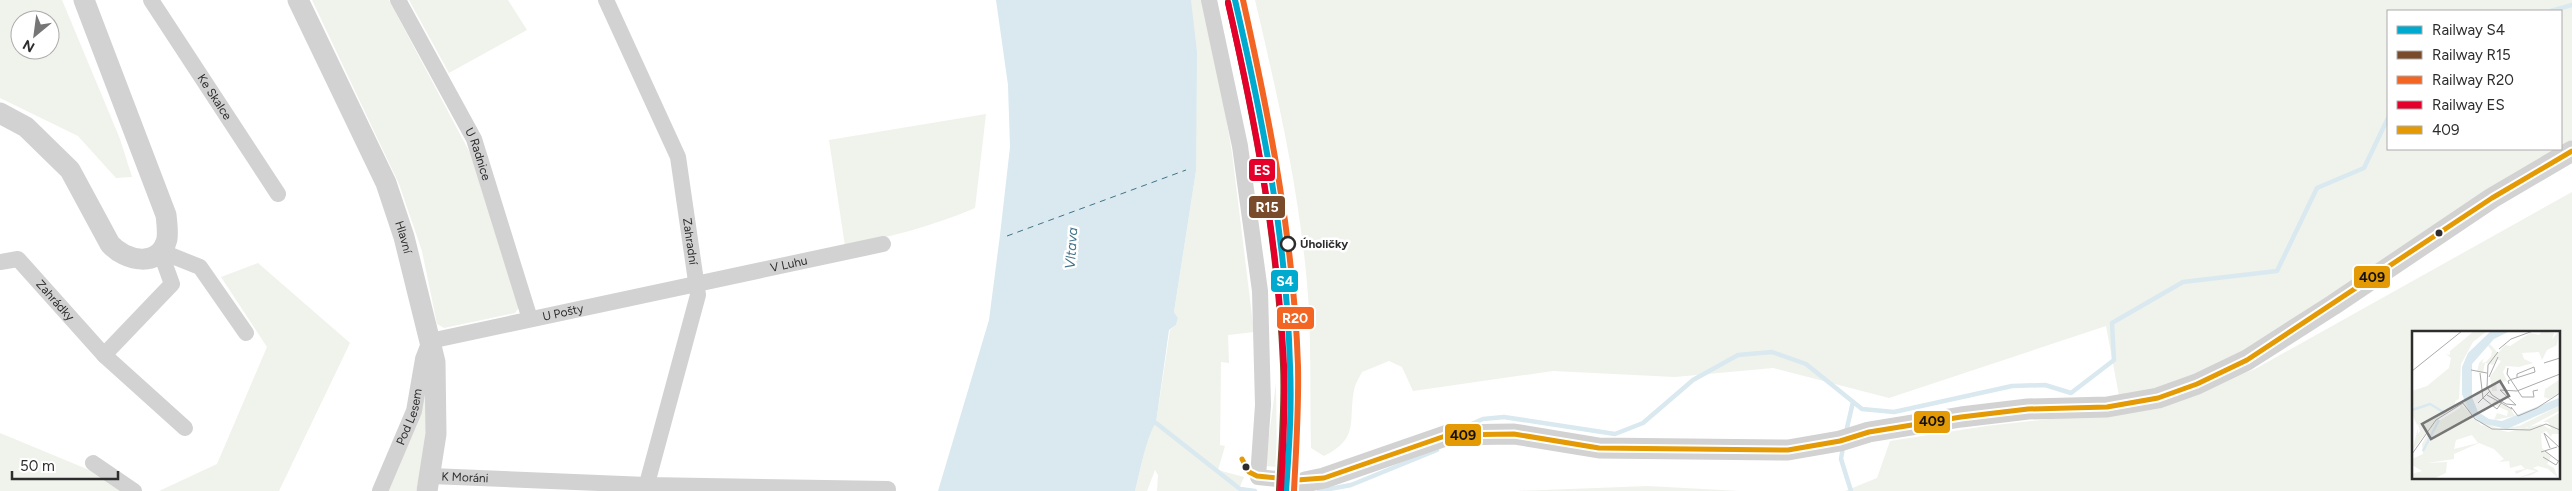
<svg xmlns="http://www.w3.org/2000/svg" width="2572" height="491" font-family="Figtree,sans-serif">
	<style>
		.green { fill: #f0f3ec; fill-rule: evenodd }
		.water { fill: #d9e9ef }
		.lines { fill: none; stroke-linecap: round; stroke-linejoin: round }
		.stream { stroke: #d9e9ef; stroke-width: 4.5 }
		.ferry { stroke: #427389; stroke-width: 1; stroke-dasharray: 6 5; stroke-linecap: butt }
		.minor { stroke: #d2d2d2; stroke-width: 16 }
		.tertiary { stroke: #d2d2d2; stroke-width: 21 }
		.bus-1-casing { stroke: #fff; stroke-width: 9 }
		.bus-1 { stroke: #e39a04; stroke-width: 5 }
		.rail-1-casing { stroke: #fff; stroke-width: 10 }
		.rail-2-casing { stroke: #fff; stroke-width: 10 }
		.rail-3-casing { stroke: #fff; stroke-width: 10 }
		.rail-4-casing { stroke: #fff; stroke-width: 10 }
		.rail-1 { stroke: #00a9ce; stroke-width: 6 }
		.rail-2 { stroke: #7a4b2a; stroke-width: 6 }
		.rail-3 { stroke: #f26522; stroke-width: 6 }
		.rail-4 { stroke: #e4002b; stroke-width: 6 }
		.bus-dot { fill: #2d2d2d; stroke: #fff; stroke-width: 2 }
		.stop-dot { fill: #fff; stroke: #2d2d2d; stroke-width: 2.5 }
		.labels { text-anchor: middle; stroke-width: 5; stroke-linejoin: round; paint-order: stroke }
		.street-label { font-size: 12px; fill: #2d2d2d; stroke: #fff }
		.stop-label { font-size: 12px; font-weight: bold; fill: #2d2d2d; stroke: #fff; text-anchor: start }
		.water-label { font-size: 14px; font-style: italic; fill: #427389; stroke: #fff }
		.inset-river { fill: none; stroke: #d9e9ef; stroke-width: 2.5 }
		.inset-road { fill: none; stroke: #ababab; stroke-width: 1 }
		.view { fill: #767676; fill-opacity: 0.15; stroke: #767676; stroke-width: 2.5 }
		.inset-edge { fill: none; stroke: #2d2d2d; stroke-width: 2.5 }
		.line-badge { stroke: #fff; stroke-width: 2 }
		.badge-label { font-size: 14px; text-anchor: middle; font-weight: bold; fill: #fff }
		.pale-badge-label { font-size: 14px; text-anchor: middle; font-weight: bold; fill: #111 }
	</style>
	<rect width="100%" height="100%" fill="#fff"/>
	<g class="green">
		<path d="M0 0H62L120 139 132 177 116 178 78 136 0 98ZM20 20H50V50H20Z"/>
		<path d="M312 0H389L470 153 520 306 515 313 444 328 437 324 422 251 399 184Z"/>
		<path d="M409 0H508L527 30 449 73Z"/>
		<path d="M1190 0H1206L1207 3 1232 153 1254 332 1228 335 1229 363 1221 362 1220 445 1225 446 1218 470 1244 477 1238 491H1157L1158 475 1155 470 1147 491H1135C1141 471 1145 438 1156 423L1170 330 1176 325 1178 318 1174 312 1196 171Z"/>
		<path d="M1255 0H2572V140L2561 147V11H2388V149H2558L2242 353 2171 387 2120 401 2106 326 1889 398 1773 368 1675 377 1553 371 1413 391 1402 367 1389 361 1362 372C1359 378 1355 384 1354 390 1348 421 1360 438 1324 456L1311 448C1310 402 1311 356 1309 311 1303 206 1279 102 1255 0Z"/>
		<path d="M986 114 975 208C933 226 890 237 845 246L829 140Z"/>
		<path d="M2572 192V491H1845L1877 478 1890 441 1986 426 2151 408 2255 369ZM2413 332H2558V477H2413Z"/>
		<path d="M258 263 350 343 279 491H159L217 464 267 347 221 277Z"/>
		<path d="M423 373 430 409 422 468 416 491H385L417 425Z"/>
		<path d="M1276 383 1277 467 1265 466Z"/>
		<path d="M0 433 111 479 127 491H0Z"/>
		<path d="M1648 486 1740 491H1515Z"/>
	</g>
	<path class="water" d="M996 0H1191L1197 52 1196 171 1174 312 1178 318 1176 325 1169 330 1156 423C1146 437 1140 473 1135 491H938L989 320 1000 235 1010 147 1008 85Z"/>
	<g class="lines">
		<g class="stream">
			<path d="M2551 11 2572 5"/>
			<path d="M1150 422 1156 423 1240 489 1255 491"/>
			<path d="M1467 426 1483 419 1504 417 1615 434 1643 423 1693 380 1738 355 1772 352 1806 364 1862 409 1894 412 2012 386 2045 385 2071 393 2114 360 2112 323 2183 282 2277 271 2317 188 2364 168 2388 118"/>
			<path d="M1846 432 1853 402"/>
			<path d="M1843 447 1841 459 1851 491"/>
			<path d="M1319 491 1351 485 1437 450"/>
		</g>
		<path class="ferry" d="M1007 236 1186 170"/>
		<g class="minor">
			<path id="s1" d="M151 0 278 194"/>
			<path id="s2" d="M398 0 474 139 530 319"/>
			<path id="s3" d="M606 0 678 157 698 295 645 491"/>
			<path d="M1209 0 1240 146 1260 291 1263 405 1258 477 1305 482"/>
			<path d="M160 251 200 267 246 333"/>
			<path id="s4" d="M0 262 18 259 104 355 185 428"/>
			<path d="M104 355 172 284 160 251"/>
			<path d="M93 463 134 491"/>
			<path id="s5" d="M431 476 647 485 888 489"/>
			<path id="s6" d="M380 491 414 411 423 359 430 341 883 244"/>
		</g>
		<g class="tertiary">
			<path id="s7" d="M298 0 386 183 404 237 435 362 436 434 427 491"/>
			<path d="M0 113 26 127 70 170 110 244C125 261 160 269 167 239 168 231 167 223 166 215L84 0"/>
			<path d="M1305 482 1324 478 1448 435 1514 434 1599 448 1788 450 1840 441 1869 432 1961 417 2028 409 2107 407 2158 398 2197 384 2247 360 2333 305 2492 198 2572 151"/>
		</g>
		<defs>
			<path id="bus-1" d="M1242 459 1249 472 1257 476 1297 480 1324 478 1448 435 1514 434 1599 448 1788 450 1840 441 1869 432 1961 417 2028 409 2107 407 2158 398 2197 384 2247 360 2492 198 2572 151"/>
		</defs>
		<use href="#bus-1" class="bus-1-casing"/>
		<use href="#bus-1" class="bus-1"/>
		<defs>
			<path id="rail-1" d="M1235 0C1263 121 1287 242 1290 366 1292 408 1289 449 1286 491"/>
			<path id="rail-2" d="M1228 2C1255 122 1278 242 1283 365 1285 407 1281 449 1279 490"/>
			<path id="rail-3" d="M1243 0C1270 121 1294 242 1298 366 1299 408 1296 449 1294 491"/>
			<path id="rail-4" d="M1228 3C1256 123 1278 243 1284 365 1286 407 1283 449 1281 490"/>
		</defs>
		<use href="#rail-1" class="rail-1-casing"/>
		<use href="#rail-2" class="rail-2-casing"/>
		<use href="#rail-3" class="rail-3-casing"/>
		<use href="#rail-4" class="rail-4-casing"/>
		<use href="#rail-1" class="rail-1"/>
		<use href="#rail-2" class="rail-2"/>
		<use href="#rail-3" class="rail-3"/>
		<use href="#rail-4" class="rail-4"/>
	</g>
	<g class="bus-dot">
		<circle cx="2439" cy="233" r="4.5"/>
		<circle cx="1246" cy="467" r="4.5"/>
	</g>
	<circle class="stop-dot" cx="1288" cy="244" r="7"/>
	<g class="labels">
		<g class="street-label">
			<text dy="4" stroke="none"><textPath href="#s1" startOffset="116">Ke Skalce</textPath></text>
			<text dy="4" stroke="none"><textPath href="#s2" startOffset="174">U Radnice</textPath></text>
			<text dy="4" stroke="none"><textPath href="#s7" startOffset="260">Hlavní</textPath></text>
			<text dy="4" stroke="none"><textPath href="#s3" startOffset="258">Zahradní</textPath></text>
			<text dy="4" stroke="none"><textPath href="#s6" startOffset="526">V Luhu</textPath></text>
			<text dy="4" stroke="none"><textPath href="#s4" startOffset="74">Zahrádky</textPath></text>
			<text dy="4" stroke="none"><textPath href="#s6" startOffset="295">U Pošty</textPath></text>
			<text dy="4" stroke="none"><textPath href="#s6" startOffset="80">Pod Lesem</textPath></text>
			<text dy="4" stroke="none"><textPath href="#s5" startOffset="34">K Moráni</textPath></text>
		</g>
		<g class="stop-label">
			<text x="1300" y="248">Úholičky</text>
		</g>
		<g class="water-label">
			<text transform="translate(1071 248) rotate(-86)" y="5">Vltava</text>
		</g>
	</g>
	<g transform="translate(2412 331)">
		<rect width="148" height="148" fill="#fff"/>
		<path d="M62 0H75L61 11 49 33 47 68 43 70 47 72 43 71V75L26 88 27 90 48 77 49 73 69 94 96 101 129 93 140 99 136 91H131L147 82V103H140L139 106 134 100 129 103 130 117 139 126 135 133 142 137 146 147 136 138 126 135 121 137 127 140 119 144 106 147 124 140 115 138 104 143 103 140 113 138 109 134 98 137 97 130 87 131 92 128 82 118 67 112 42 123V128L15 132 35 131 34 142 23 147H0V143L10 140 0 134V128L11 123 10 113 22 92 0 120 6 97V103L8 100 6 93 5 94 0 95 5 94 0 83V60L15 55 37 37 39 27 34 23 38 24V20ZM60 104 66 112 42 118 44 109ZM130 0 142 2 140 8 147 0 145 14 135 19 130 29 127 21 110 22 112 28 121 32 107 36 94 35 91 41 95 50 84 52 85 60H80L78 46 89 30 85 28 81 34 73 32 71 42 65 41 67 32 72 27 70 32 74 31 79 25 80 20 76 15 78 13 86 22 93 14 98 15 118 2 127 4ZM147 49V62L137 68 132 66 133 58ZM53 66 61 85 86 98 107 95 147 75V80L115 97 85 99 71 94 60 85 51 71ZM82 69 99 78 103 85 82 89 85 82 95 85 96 80 80 73Z" fill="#f0f3ec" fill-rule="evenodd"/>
		<path d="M79 0H98L82 8 60 33V66L66 81 77 88 90 90 147 67V75L95 98 69 92 57 80 50 63V36L56 22Z" fill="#d9e9ef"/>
		<path class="inset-river" d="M0 79 18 73 33 82M11 120 27 89"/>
		<path class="inset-road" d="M87 18 99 8 121 0M86 21 76 34 75 56 80 64 94 73 104 74 88 59 105 60 148 43M132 32 148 27M96 37 95 43 110 66H122L121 60 126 59M59 39 75 42M0 40 50 0M68 42 71 67 85 78 90 71M77 46 86 26M97 53 96 50 100 48H101L123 41 122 36 105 43V47M75 64 100 78M50 71 63 88 80 98 118 99 134 93 148 99M66 72 78 60M99 76 106 85 125 77 148 62M138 117 132 102 148 117M133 120 146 130M129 121 145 116M0 123 24 89 51 72M131 126 144 134 148 128"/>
		<path class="view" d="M88 50 97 65 19 108 10 93Z"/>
		<rect width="148" height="148" class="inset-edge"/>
	</g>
	<g class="line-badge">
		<rect x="1248" y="158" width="28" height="24" rx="5" fill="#e4002b"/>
		<rect x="1248" y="195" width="38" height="24" rx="5" fill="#7a4b2a"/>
		<rect x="2353" y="265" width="38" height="24" rx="5" fill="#e39a04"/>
		<rect x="1270" y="269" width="29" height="24" rx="5" fill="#00a9ce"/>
		<rect x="1276" y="306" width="39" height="24" rx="5" fill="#f26522"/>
		<rect x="1913" y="410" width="38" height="24" rx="5" fill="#e39a04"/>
		<rect x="1444" y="423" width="38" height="24" rx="5" fill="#e39a04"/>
	</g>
	<g class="badge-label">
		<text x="1262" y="175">ES</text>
		<text x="1267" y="212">R15</text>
		<text x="1285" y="286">S4</text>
		<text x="1295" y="323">R20</text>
	</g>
	<g class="pale-badge-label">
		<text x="2372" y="282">409</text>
		<text x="1932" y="426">409</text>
		<text x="1463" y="440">409</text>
	</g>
	<rect x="2387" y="10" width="175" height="140" fill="#ffffff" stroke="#ababab"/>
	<rect x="2397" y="26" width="25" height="8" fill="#00a9ce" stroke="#ababab"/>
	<text x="2432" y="35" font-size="15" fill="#2d2d2d">Railway S4</text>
	<rect x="2397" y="51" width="25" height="8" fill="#7a4b2a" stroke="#ababab"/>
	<text x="2432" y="60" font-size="15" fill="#2d2d2d">Railway R15</text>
	<rect x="2397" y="76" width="25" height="8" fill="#f26522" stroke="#ababab"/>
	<text x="2432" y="85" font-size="15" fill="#2d2d2d">Railway R20</text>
	<rect x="2397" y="101" width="25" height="8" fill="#e4002b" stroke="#ababab"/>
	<text x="2432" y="110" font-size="15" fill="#2d2d2d">Railway ES</text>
	<rect x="2397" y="126" width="25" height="8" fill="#e39a04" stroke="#ababab"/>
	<text x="2432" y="135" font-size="15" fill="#2d2d2d">409</text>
	<g transform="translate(35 35) rotate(209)"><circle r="24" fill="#ffffff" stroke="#ababab"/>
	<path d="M0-4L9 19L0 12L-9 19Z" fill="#767676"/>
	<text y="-8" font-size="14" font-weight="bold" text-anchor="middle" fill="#2d2d2d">N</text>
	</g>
	<path d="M12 471v8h106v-8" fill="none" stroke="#2d2d2d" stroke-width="2.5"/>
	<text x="20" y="471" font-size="15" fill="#2d2d2d" stroke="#ffffff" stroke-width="4" paint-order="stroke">50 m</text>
</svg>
